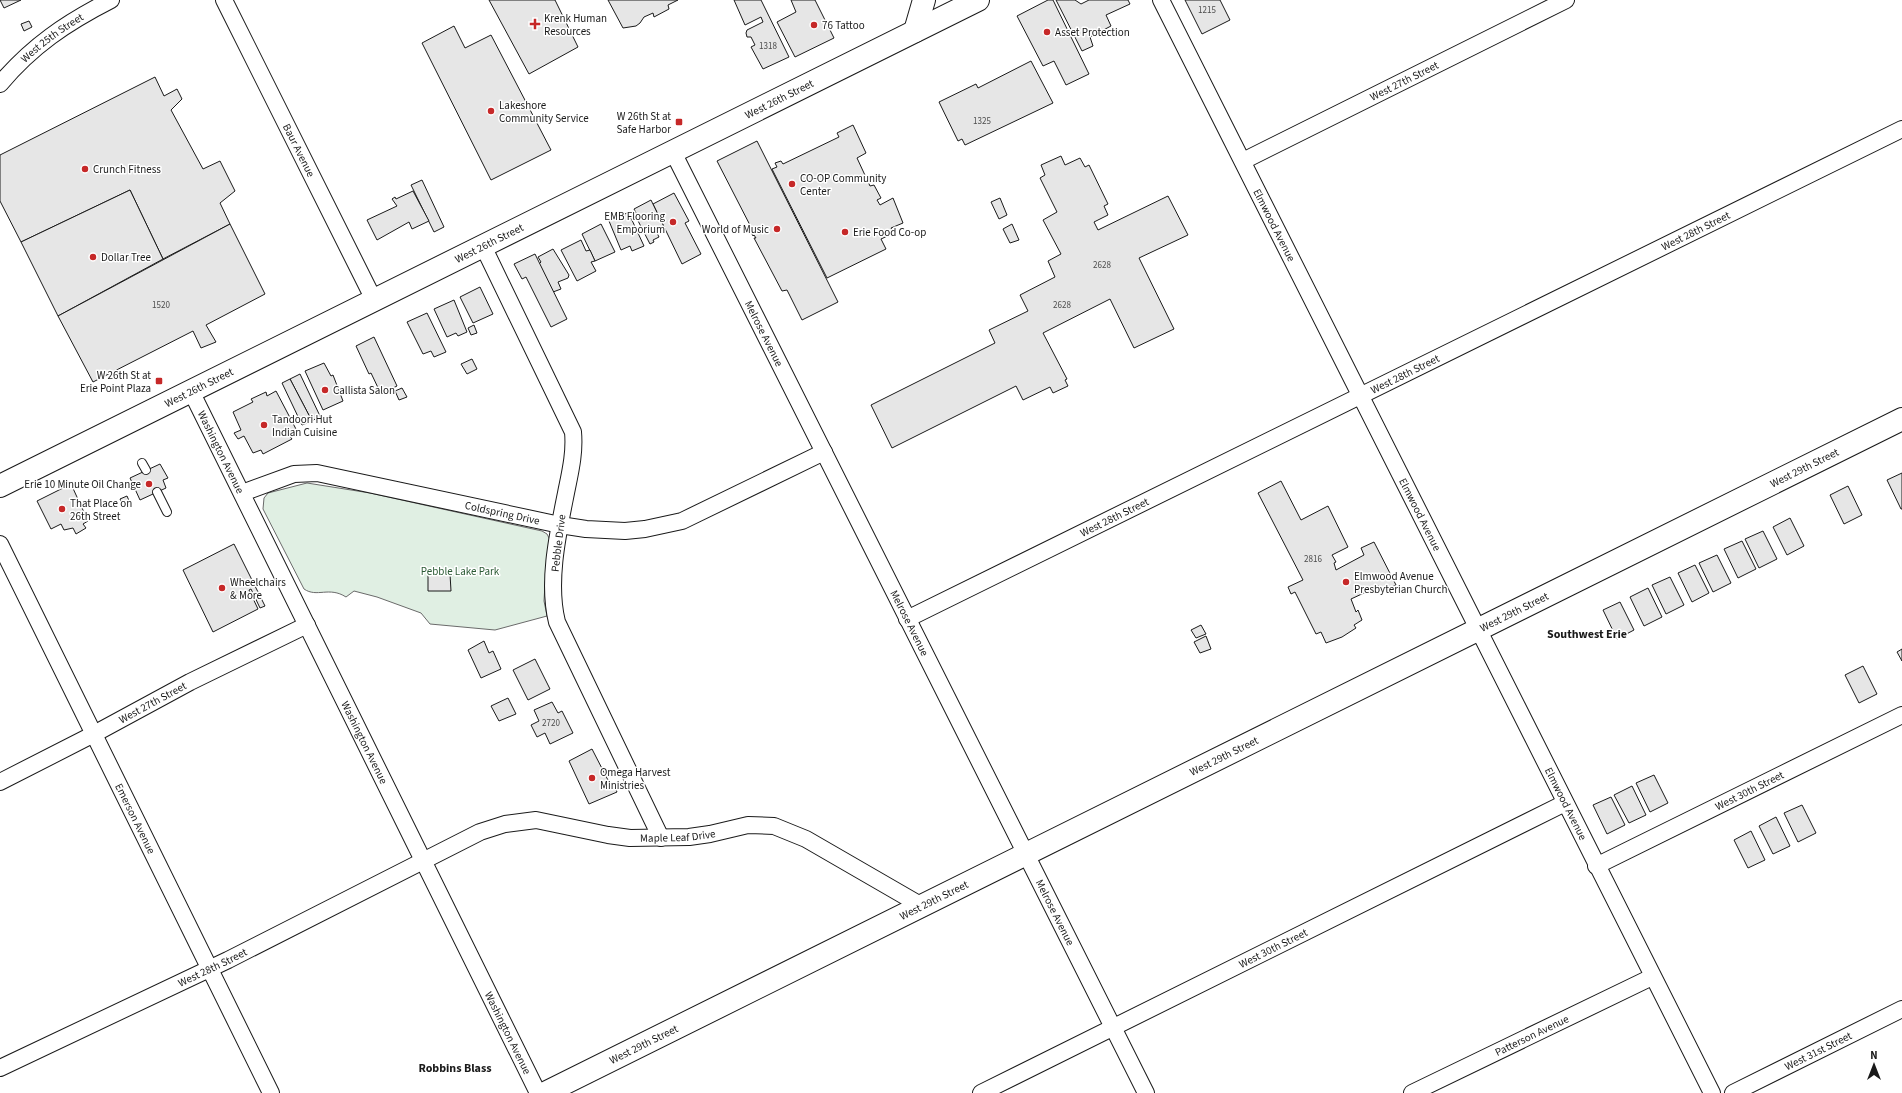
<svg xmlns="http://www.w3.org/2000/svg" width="1902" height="1093" font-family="'Source Sans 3',sans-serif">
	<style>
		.green { fill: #e0efe3; stroke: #6a6a6a }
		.building { fill: #e6e6e6; stroke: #1a1a1a }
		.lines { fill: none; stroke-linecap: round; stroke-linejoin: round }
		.lane-casing { stroke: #1a1a1a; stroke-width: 10 }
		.street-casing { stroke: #1a1a1a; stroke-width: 18 }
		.secondary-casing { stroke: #1a1a1a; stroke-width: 24 }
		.primary-casing { stroke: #1a1a1a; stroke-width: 24 }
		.lane { stroke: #fff; stroke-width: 8 }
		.street { stroke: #fff; stroke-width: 16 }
		.secondary { stroke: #fff; stroke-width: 22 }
		.primary { stroke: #fff; stroke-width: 22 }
		.poi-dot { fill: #c62828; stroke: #fff; stroke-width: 1.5 }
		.labels { text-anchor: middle; stroke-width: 3; stroke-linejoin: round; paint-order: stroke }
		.number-label { font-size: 9px; fill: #4d4d4d }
		.poi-label { font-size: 11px; fill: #1a1a1a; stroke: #fff; text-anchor: start }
		.street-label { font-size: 11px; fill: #1a1a1a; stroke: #fff }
		.park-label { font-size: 11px; fill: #2b5a34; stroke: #fff }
		.neighbourhood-label { font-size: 12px; font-weight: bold; fill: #1a1a1a; stroke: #fff }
	</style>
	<rect width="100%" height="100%" fill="#fff"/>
	<path class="green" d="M307 483 370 493 542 531 547 534 551 542 545 584 544 601 547 616 495 630 430 624 421 613 377 597 354 591 346 597C329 586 317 598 304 589L263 509 264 498 268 493Z"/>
	<g class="building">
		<path d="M0 0H21L4 8Z"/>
		<path d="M489 0H555L578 47 529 74Z"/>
		<path d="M608 0H678L668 5 669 9 654 17 653 13 644 17 640 23 636 26 623 28Z"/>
		<path d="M734 0H761L789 57 763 69 751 47 755 45 751 37H747L746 33 747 30 763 22 761 17 745 25Z"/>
		<path d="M791 0H815L834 38 795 57 777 22 796 12Z"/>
		<path d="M1048 0H1053L1089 74 1066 85 1054 61 1043 66 1017 16Z"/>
		<path d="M1056 0H1075L1081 4 1089 0H1128L1130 4 1106 15 1111 26 1090 37 1093 46 1082 51Z"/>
		<path d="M1185 0H1220L1230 20 1202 34Z"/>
		<path d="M29 21 32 27 24 31 21 24Z"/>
		<path d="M454 26 465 48 491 35 551 150 491 180 422 43Z"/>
		<path d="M1031 61 1053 103 965 145 962 139 958 141 939 102 976 84 978 88Z"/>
		<path d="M155 77 164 96 177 89 182 99 171 110 203 169 220 161 235 191 220 203 230 224 163 259 130 190 21 242 0 201V155Z"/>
		<path d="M853 125 866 153 857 158 870 186 874 185 881 198 877 200 880 205 893 198 903 223 891 228 894 233 881 239 886 249 827 278 772 169 777 167 775 163 781 161 783 164 839 137 837 133Z"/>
		<path d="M757 141 838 302 802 320 787 290 782 291 754 238H756L754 235 753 236 751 232 753 231 717 161Z"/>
		<path d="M1061 156 1065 165 1080 158 1085 167 1089 165 1108 204 1104 206 1108 215 1094 222 1098 230 1168 196 1188 235 1139 258 1174 329 1134 348 1110 299 1043 333 1067 379 1065 380 1068 386 1053 393 1050 387 1023 400 1016 386 892 448 871 405 995 343 989 330 1028 311 1020 295 1055 277 1048 261 1061 254 1043 220 1057 212 1040 178 1045 175 1041 165Z"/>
		<path d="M422 180 444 227 434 232 411 185Z"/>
		<path d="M130 190 163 259 58 316 21 242Z"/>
		<path d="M413 191 429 221 412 229 409 222 377 240 367 220 397 206 392 199 395 197 396 199Z"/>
		<path d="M674 193 689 221 685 223 701 254 682 264 653 204Z"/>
		<path d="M1000 198 1007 215 999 219 991 202Z"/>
		<path d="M651 200 665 229 657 233 659 237 653 240 654 242 650 244 635 215H637L634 209Z"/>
		<path d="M627 213 629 218H631L644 246 632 251 630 246 621 250 609 221Z"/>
		<path d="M230 224 265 294 206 325 216 342 201 348 193 331 93 382 58 316Z"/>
		<path d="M601 224 615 252 595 261 582 234Z"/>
		<path d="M1012 224 1019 240 1010 243 1003 229Z"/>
		<path d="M581 240 586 251 590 250 595 261 591 262 596 271 577 281 561 250Z"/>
		<path d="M553 249 569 275 568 278 558 282 561 289 553 292 539 264 541 262 538 257Z"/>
		<path d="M535 254 567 319 551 327 526 277 522 279 514 264Z"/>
		<path d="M480 287 493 314 473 323 460 297Z"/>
		<path d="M454 300 467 332 458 336 456 333 447 337 434 309Z"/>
		<path d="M427 313 446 352 434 357 431 351 423 354 407 322Z"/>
		<path d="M474 325 477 333 471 335 468 328Z"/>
		<path d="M374 337 397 386 381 394 371 373 369 374 356 346Z"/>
		<path d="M472 359 477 369 467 374 461 364Z"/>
		<path d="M324 363 331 376 333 375 343 401 323 410 305 371Z"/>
		<path d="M300 374 320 416 312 421 290 379Z"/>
		<path d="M290 379 312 421 302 425 282 383Z"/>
		<path d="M402 388 407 397 399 400 395 391Z"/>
		<path d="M276 391 297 431 289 435 292 439 263 454 261 450 253 453 244 436 238 439 234 433 241 430 233 412 253 402 251 399 266 392 267 396Z"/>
		<path d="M160 464 168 478 163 480 166 488 140 500 130 478Z"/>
		<path d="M1902 473V509H1901L1887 480Z"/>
		<path d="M1281 481 1301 520 1328 506 1348 547 1332 555 1336 562 1334 563 1336 570 1364 555 1361 548 1374 542 1396 585 1382 592 1379 586 1351 599 1356 612 1358 610 1362 620 1354 625 1356 628 1342 637 1326 643 1321 632 1316 634 1295 592 1291 594 1288 587 1303 580 1258 493Z"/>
		<path d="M71 484 88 521 83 524 86 528 76 534 73 528 64 530 61 524 51 529 37 501Z"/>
		<path d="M1848 486 1862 515 1844 524 1830 495Z"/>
		<path d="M127 496 130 503 123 506 120 499Z"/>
		<path d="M1790 518 1804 546 1787 555 1773 527Z"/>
		<path d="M1763 531 1777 559 1759 568 1745 539Z"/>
		<path d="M1742 541 1756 569 1738 578 1724 549Z"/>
		<path d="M234 544 265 606 260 608 251 589 249 590 258 609 213 632 183 570Z"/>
		<path d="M1717 555 1731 583 1713 592 1699 563Z"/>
		<path d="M1695 565 1709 593 1692 602 1678 573Z"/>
		<path d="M428 574H450L451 591H428Z"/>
		<path d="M1670 577 1684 605 1666 614 1652 585Z"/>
		<path d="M1648 588 1662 617 1644 626 1630 597Z"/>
		<path d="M1620 602 1634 630 1617 639 1603 610Z"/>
		<path d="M1201 625 1206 634 1196 638 1191 630Z"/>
		<path d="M1206 636 1211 649 1200 653 1194 642Z"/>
		<path d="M484 641 489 653 493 651 501 669 481 678 468 650Z"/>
		<path d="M1902 649V661L1897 652Z"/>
		<path d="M535 659 550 689 528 700 513 670Z"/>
		<path d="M1863 666 1877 694 1859 703 1845 675Z"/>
		<path d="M508 698 516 714 499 721 491 706Z"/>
		<path d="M552 702 558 713 562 711 573 733 550 744 545 733 537 737 531 725 539 721 534 710Z"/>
		<path d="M592 749 610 784 613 783 617 792 589 804 569 761Z"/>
		<path d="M1654 775 1668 803 1650 812 1636 783Z"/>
		<path d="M1632 786 1646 815 1629 823 1614 795Z"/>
		<path d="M1611 797 1625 825 1607 834 1593 805Z"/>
		<path d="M1802 805 1816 833 1798 842 1784 813Z"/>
		<path d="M1776 817 1790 846 1773 854 1759 826Z"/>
		<path d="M1751 831 1765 860 1748 868 1734 840Z"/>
	</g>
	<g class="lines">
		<defs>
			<g id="lane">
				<path d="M142 463 146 470"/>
				<path d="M157 492 167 512"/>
			</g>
			<g id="street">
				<path id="s1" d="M224 0 374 300"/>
				<path id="s2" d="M1161 0 1712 1093"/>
				<path id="s3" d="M0 84C32 46 66 23 111 0"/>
				<path id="s4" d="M673 152 1146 1093"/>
				<path id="s5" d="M1243 161 1566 0"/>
				<path d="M483 246 573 432C575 453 570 473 566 493 558 533 547 582 557 622L661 838"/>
				<path id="s6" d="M191 391 538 1093"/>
				<path id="s7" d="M242 493 294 474 317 473 560 525 586 529 625 531 645 529 682 521 824 452"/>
				<path id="s8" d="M0 544 271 1093"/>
				<path id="s9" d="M907 619 1902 129"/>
				<path id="s10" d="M0 782 94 734 190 682 307 625"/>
				<path id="s11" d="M1596 866 1902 715"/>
				<path id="s12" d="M0 1068 228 960 480 832 505 824 536 820 608 835 630 838 689 837 710 834 748 825 774 826 806 839 922 906"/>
				<path id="s13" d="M981 1093 1565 803"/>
				<path id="s14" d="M1412 1093 1652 977"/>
				<path id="s15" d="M1733 1093 1902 1009"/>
			</g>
			<g id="secondary">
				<path d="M915 31 924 0"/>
				<path id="s16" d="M545 1093 1902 419"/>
			</g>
			<g id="primary">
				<path id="s17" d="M0 486 978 0"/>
			</g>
		</defs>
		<use href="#lane" class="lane-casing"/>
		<use href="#street" class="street-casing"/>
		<use href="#secondary" class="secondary-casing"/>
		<use href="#primary" class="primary-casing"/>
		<use href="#lane" class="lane"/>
		<use href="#street" class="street"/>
		<use href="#secondary" class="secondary"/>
		<use href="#primary" class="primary"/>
	</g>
	<g class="poi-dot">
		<path d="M533 18h4v4h4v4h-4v4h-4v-4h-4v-4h4z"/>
		<circle cx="814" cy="25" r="4"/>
		<circle cx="1047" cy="32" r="4"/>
		<circle cx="491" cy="111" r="4"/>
		<rect x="675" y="118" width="8" height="8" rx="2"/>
		<circle cx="85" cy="169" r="4"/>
		<circle cx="792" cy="184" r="4"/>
		<circle cx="673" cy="222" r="4"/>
		<circle cx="777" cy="229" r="4"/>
		<circle cx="845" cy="232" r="4"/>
		<circle cx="93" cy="257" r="4"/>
		<rect x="155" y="377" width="8" height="8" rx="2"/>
		<circle cx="325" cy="390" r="4"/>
		<circle cx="264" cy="425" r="4"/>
		<circle cx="149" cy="484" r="4"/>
		<circle cx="62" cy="509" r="4"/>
		<circle cx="1346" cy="582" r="4"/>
		<circle cx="222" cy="588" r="4"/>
		<circle cx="592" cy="778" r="4"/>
	</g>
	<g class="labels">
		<g class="number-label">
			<text x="1207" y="13">1215</text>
			<text x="768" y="49">1318</text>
			<text x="982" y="124">1325</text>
			<text x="1102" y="268">2628</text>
			<text x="161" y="308">1520</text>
			<text x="1062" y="308">2628</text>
			<text x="1313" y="562">2816</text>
			<text x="551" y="726">2720</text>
		</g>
		<g class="poi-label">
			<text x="544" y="22">Krenk Human<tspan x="544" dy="13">Resources</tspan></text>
			<text x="822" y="29">76 Tattoo</text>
			<text x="1055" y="36">Asset Protection</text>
			<text x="499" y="109">Lakeshore<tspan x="499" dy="13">Community Service</tspan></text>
			<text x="671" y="120" text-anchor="end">W 26th St at<tspan x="671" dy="13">Safe Harbor</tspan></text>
			<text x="93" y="173">Crunch Fitness</text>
			<text x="800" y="182">CO-OP Community<tspan x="800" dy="13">Center</tspan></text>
			<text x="665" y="220" text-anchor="end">EMB Flooring<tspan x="665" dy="13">Emporium</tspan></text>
			<text x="769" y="233" text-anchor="end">World of Music</text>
			<text x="853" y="236">Erie Food Co-op</text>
			<text x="101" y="261">Dollar Tree</text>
			<text x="151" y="379" text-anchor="end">W 26th St at<tspan x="151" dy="13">Erie Point Plaza</tspan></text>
			<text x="333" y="394">Callista Salon</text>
			<text x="272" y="423">Tandoori Hut<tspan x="272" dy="13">Indian Cuisine</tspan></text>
			<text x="141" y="488" text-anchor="end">Erie 10 Minute Oil Change</text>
			<text x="70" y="507">That Place on<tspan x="70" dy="13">26th Street</tspan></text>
			<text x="1354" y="580">Elmwood Avenue<tspan x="1354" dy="13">Presbyterian Church</tspan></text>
			<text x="230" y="586">Wheelchairs<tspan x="230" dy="13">&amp; More</tspan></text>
			<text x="600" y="776">Omega Harvest<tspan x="600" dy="13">Ministries</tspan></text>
		</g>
		<g class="street-label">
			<text dy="4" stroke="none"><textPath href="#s3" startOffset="70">West 25th Street</textPath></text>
			<text dy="4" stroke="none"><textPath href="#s5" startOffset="180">West 27th Street</textPath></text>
			<text dy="4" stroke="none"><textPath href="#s17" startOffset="870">West 26th Street</textPath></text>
			<text dy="4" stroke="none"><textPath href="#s1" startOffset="168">Baur Avenue</textPath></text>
			<text dy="4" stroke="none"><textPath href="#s2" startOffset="252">Elmwood Avenue</textPath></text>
			<text dy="4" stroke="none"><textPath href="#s9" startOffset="879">West 28th Street</textPath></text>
			<text dy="4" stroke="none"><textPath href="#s17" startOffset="546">West 26th Street</textPath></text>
			<text dy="4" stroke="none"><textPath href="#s4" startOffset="203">Melrose Avenue</textPath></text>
			<text dy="4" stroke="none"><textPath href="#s9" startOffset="555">West 28th Street</textPath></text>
			<text dy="4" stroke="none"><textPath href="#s17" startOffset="222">West 26th Street</textPath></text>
			<text dy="4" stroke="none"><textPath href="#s6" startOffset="68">Washington Avenue</textPath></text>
			<text dy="4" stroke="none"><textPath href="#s16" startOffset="1406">West 29th Street</textPath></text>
			<text dy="4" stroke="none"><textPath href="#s7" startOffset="268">Coldspring Drive</textPath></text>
			<text dy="4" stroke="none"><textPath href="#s2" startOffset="576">Elmwood Avenue</textPath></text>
			<text dy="4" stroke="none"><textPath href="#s9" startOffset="231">West 28th Street</textPath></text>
			<text transform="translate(558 543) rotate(-83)" y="4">Pebble Drive</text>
			<text dy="4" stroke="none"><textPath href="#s16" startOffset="1082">West 29th Street</textPath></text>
			<text dy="4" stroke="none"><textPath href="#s4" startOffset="527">Melrose Avenue</textPath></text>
			<text dy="4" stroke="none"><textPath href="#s10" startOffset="172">West 27th Street</textPath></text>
			<text dy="4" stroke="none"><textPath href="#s6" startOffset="392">Washington Avenue</textPath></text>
			<text dy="4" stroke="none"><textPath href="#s16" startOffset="758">West 29th Street</textPath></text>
			<text dy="4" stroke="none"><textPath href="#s11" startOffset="171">West 30th Street</textPath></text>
			<text dy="4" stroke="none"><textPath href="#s2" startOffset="900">Elmwood Avenue</textPath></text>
			<text dy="4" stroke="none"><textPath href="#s8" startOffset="306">Emerson Avenue</textPath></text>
			<text dy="4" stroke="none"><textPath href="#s12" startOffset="736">Maple Leaf Drive</textPath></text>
			<text dy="4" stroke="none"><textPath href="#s16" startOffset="434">West 29th Street</textPath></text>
			<text dy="4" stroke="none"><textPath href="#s4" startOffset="851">Melrose Avenue</textPath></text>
			<text dy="4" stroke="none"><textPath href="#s13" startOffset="326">West 30th Street</textPath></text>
			<text dy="4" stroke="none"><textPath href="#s12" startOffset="235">West 28th Street</textPath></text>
			<text dy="4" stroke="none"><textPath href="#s6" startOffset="716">Washington Avenue</textPath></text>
			<text dy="4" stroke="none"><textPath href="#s14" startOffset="133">Patterson Avenue</textPath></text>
			<text dy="4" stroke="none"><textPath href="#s16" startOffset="110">West 29th Street</textPath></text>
			<text dy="4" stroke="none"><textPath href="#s15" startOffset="95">West 31st Street</textPath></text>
		</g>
		<g class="park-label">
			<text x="460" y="575">Pebble Lake Park</text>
		</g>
		<g class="neighbourhood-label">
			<text x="1587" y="638">Southwest Erie</text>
			<text x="455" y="1072">Robbins Blass</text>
		</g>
	</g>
	<g transform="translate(1874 1065)" stroke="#ffffff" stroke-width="3" paint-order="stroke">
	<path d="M0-3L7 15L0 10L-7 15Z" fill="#1a1a1a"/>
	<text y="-6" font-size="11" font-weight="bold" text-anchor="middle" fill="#1a1a1a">N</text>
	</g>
</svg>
